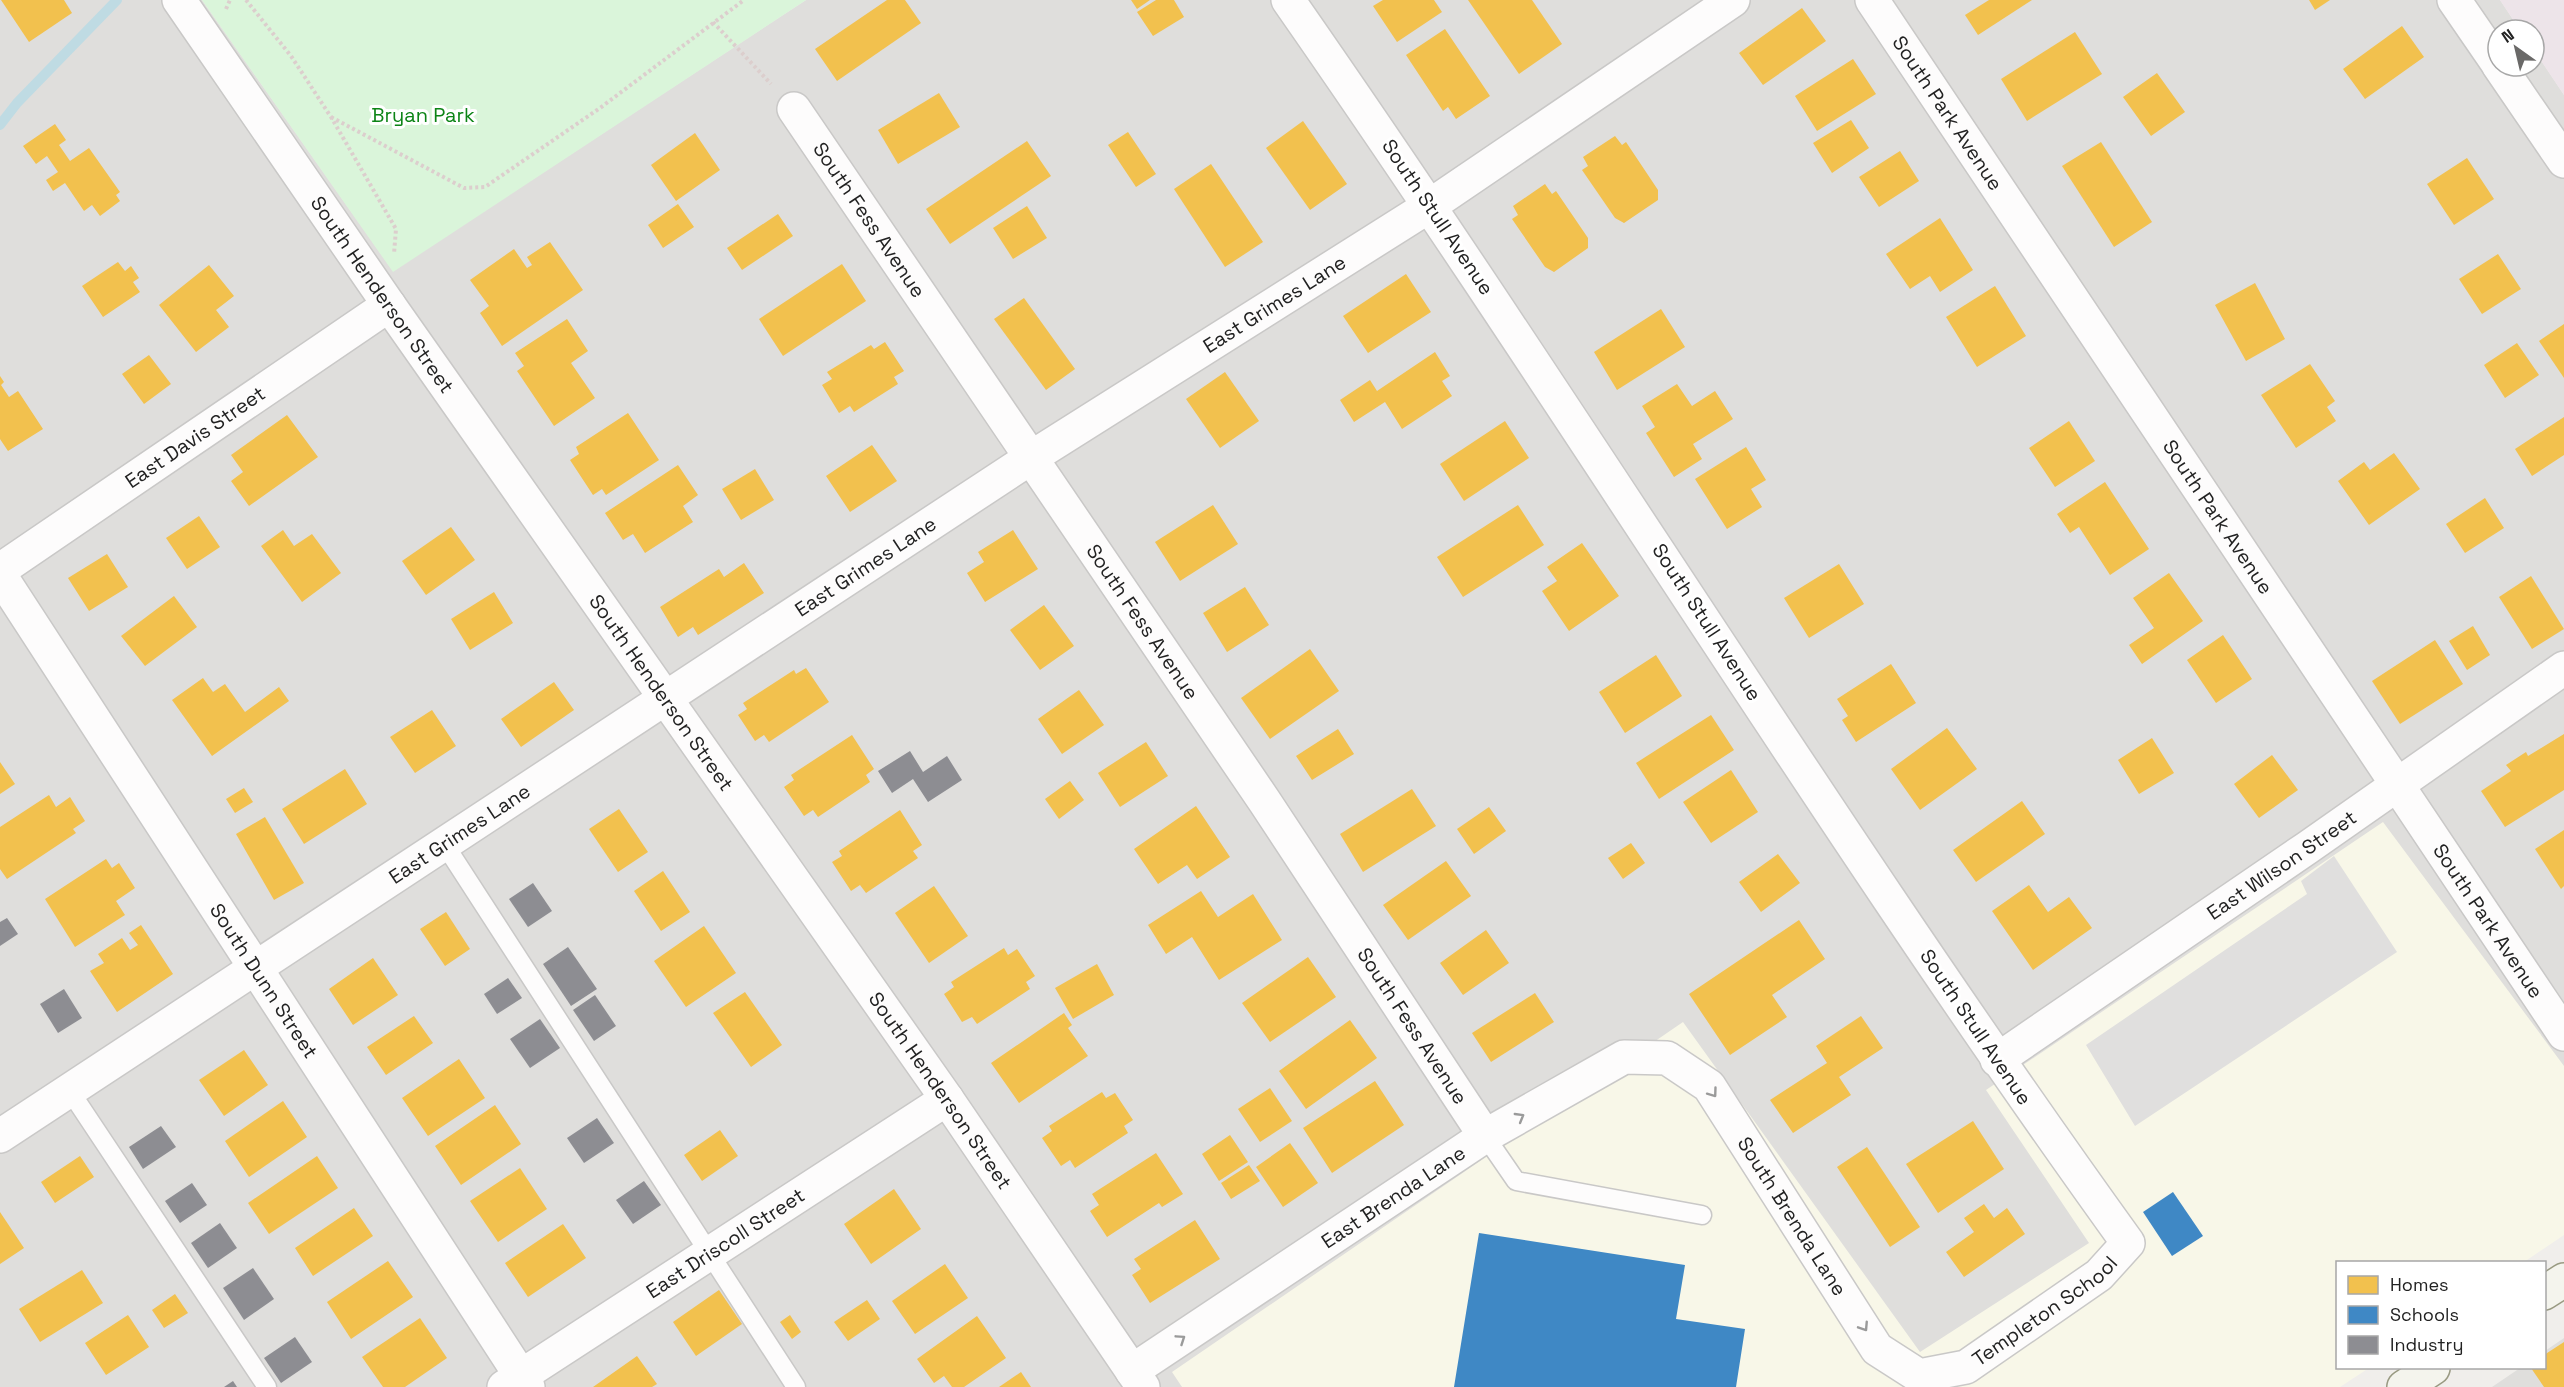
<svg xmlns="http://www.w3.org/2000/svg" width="2564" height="1387" font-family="'Space Grotesk',sans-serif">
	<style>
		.residential { fill: #dfdedc }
		.industrial { fill: #ede4e9 }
		.education { fill: #f8f7e8 }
		.park { fill: #daf5da }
		.parking { fill: #e0dfde }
		.homes { fill: #f2c14e }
		.schools { fill: #3f88c5 }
		.industry { fill: #8d8d92 }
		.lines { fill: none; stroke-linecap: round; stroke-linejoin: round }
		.stream { stroke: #bfdbe3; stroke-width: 10 }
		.service-casing { stroke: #c9c8c7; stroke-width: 21 }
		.minor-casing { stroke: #c9c8c7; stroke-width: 36 }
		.tertiary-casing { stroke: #c9c8c7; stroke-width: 36 }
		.secondary-casing { stroke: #999a82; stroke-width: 36 }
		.path { stroke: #dccecd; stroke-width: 4; stroke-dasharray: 3 3; stroke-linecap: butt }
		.service { stroke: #fdfcfc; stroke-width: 18 }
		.minor { stroke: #fdfcfc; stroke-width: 33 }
		.tertiary { stroke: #fdfcfc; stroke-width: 33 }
		.secondary { stroke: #f4f4ed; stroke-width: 33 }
		.oneway { stroke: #9a9a9a }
		.labels { text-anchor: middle; stroke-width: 6; stroke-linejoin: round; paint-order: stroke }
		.street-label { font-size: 20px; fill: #222; stroke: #fff }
		.park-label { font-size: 20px; fill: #0c8416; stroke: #fff }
	</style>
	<rect width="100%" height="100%" fill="#f0eeeb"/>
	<g class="residential">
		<path d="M0 0H202L393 271 806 0H2500L2520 30H2498V66H2534V50L2564 95V1228L2338 1262V1368L2334 1387H0Z"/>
		<path d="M2564 1338V1387H2492L2520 1368H2544L2545 1351Z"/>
	</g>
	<path class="industrial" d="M2500 0H2564V95L2534 50V30H2520Z"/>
	<path class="education" d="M2383 822 2564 1066V1235L2524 1262H2338V1368H2369L2340 1387H1182L1172 1372 1683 1022 1920 1352 2089 1243 1986 1090Z"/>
	<path class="park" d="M202 0H806L393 272Z"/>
	<path class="parking" d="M2334 856 2397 952 2135 1126 2086 1045 2307 894 2301 881Z"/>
	<g class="homes">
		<path d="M1 0H64L72 13 29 42Z"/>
		<path d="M887 0H905L921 23 837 81 815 49Z"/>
		<path d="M1131 0H1150L1137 9Z"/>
		<path d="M1156 0H1174L1184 17 1153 36 1137 12Z"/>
		<path d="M1383 0H1434L1442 12 1397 42 1373 6Z"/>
		<path d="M1468 0H1532L1562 44 1519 74Z"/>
		<path d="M1989 0H2032L1978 35 1965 15Z"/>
		<path d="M2309 0H2330L2315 10Z"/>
		<path d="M1802 8 1826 41 1763 85 1739 53Z"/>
		<path d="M2402 26 2424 57 2365 99 2343 69Z"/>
		<path d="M1445 29 1490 96 1456 119 1448 107 1443 111 1406 55Z"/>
		<path d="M2075 32 2102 74 2027 121 2001 79Z"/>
		<path d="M1853 59 1876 94 1817 131 1795 96Z"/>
		<path d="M2157 73 2185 112 2151 136 2123 97Z"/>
		<path d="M939 93 960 127 898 164 878 130Z"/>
		<path d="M1851 120 1869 148 1832 173 1813 143Z"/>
		<path d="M1303 121 1347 184 1310 210 1266 148Z"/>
		<path d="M55 124 66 140 59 145 70 161 89 148 120 192 116 195 120 201 100 216 92 205 84 211 65 183 53 191 46 180 58 172 47 156 36 164 23 146Z"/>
		<path d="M1128 132 1156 174 1136 187 1108 145Z"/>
		<path d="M695 133 720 170 676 201 651 165Z"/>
		<path d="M1615 136 1622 145 1626 142 1658 190V200L1624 223 1615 218 1582 170 1588 166 1583 157Z"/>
		<path d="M1027 141 1051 176 950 244 926 209Z"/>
		<path d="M2101 142 2152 222 2114 247 2062 166Z"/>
		<path d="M1900 151 1919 181 1879 207 1859 177Z"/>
		<path d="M2467 158 2494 199 2454 225 2427 184Z"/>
		<path d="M1211 164 1263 242 1225 267 1174 189Z"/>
		<path d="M1545 184 1552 194 1556 191 1588 238V248L1554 272 1545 267 1512 219 1518 215 1513 206Z"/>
		<path d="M678 204 694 227 663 248 648 225Z"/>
		<path d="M1027 206 1047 238 1013 259 993 228Z"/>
		<path d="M778 214 793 236 742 270 727 248Z"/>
		<path d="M1940 218 1973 270 1940 292 1930 276 1910 289 1886 254Z"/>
		<path d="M550 242 583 290 502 346 480 313 489 306 470 280 514 249 527 268 532 265 527 257Z"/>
		<path d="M2498 254 2521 289 2482 314 2459 279Z"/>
		<path d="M118 262 125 271 131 266 139 278 133 282 140 292 103 317 82 286Z"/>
		<path d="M842 264 866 301 783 356 759 319Z"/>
		<path d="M209 265 234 296 216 310 229 327 196 352 159 305Z"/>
		<path d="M1406 274 1431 312 1368 353 1343 316Z"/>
		<path d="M2255 283 2285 339 2246 361 2215 305Z"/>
		<path d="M1995 286 2026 336 1977 367 1946 317Z"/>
		<path d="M1024 298 1075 369 1046 390 994 319Z"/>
		<path d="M1661 309 1685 347 1617 390 1594 352Z"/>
		<path d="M567 319 588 351 571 363 595 398 554 426 517 371 524 366 515 353Z"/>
		<path d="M2564 324V378L2539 341Z"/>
		<path d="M885 342 904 371 894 377 898 384 854 412 850 406 839 413 822 385 832 379 827 372 871 345 874 349Z"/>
		<path d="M2517 343 2539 375 2505 398 2484 365Z"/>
		<path d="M1435 352 1450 376 1442 381 1452 396 1402 429 1385 402 1354 422 1340 400 1370 380 1377 391Z"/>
		<path d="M149 355 171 384 144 404 122 374Z"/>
		<path d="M2310 364 2335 401 2327 407 2336 421 2296 448 2261 395Z"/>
		<path d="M1225 372 1259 421 1220 448 1186 399Z"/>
		<path d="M0 376 4 382 1 385 9 397 18 391 43 429 8 451 0 439Z"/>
		<path d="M1677 384 1692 406 1715 391 1733 419 1693 444 1702 459 1674 477 1646 433 1655 427 1642 406Z"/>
		<path d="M628 413 659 460 606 495 602 489 593 495 570 460 579 454 576 447Z"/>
		<path d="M287 415 318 457 249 506 231 481 243 472 231 455Z"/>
		<path d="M2564 417V455L2532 476 2515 449Z"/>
		<path d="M1505 421 1529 458 1464 501 1440 464Z"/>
		<path d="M2069 421 2095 461 2055 487 2029 448Z"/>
		<path d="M872 445 897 481 850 512 826 476Z"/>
		<path d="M1746 447 1766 480 1751 489 1762 507 1727 529 1695 479Z"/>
		<path d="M2394 453 2420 489 2369 525 2338 481 2364 462 2370 470Z"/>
		<path d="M678 465 698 495 683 506 693 522 645 553 633 534 623 540 605 513Z"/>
		<path d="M755 469 774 500 741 520 722 489Z"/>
		<path d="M2105 482 2149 549 2110 575 2079 527 2070 533 2057 514Z"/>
		<path d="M2485 498 2504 528 2465 553 2446 524Z"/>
		<path d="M1213 505 1238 544 1180 581 1155 542Z"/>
		<path d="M1518 505 1544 545 1463 597 1437 557Z"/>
		<path d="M199 516 220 547 187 569 166 538Z"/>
		<path d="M451 527 475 560 426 595 402 561Z"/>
		<path d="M283 530 294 546 312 534 341 573 302 602 261 546Z"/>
		<path d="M1013 530 1038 569 985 602 967 573 984 562 978 552Z"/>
		<path d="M1582 543 1619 596 1569 631 1542 591 1557 581 1547 567Z"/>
		<path d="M107 554 128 587 89 611 68 578Z"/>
		<path d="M744 563 764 593 698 635 693 627 678 637 660 607 719 569 724 577Z"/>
		<path d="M1839 564 1864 604 1809 638 1784 598Z"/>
		<path d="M2169 573 2203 621 2142 664 2129 645 2154 628 2133 598Z"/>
		<path d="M2531 576 2564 629 2532 649 2499 597Z"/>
		<path d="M1245 587 1269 625 1227 652 1203 613Z"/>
		<path d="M494 592 513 623 470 650 451 619Z"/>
		<path d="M174 596 197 627 145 666 121 636Z"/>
		<path d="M1044 605 1074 646 1040 670 1010 630Z"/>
		<path d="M2473 626 2490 655 2467 670 2449 641Z"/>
		<path d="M2223 635 2252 679 2216 703 2187 660Z"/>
		<path d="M2435 640 2463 684 2400 724 2372 681Z"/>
		<path d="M1310 649 1339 691 1270 739 1241 698Z"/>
		<path d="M1656 655 1682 696 1625 733 1599 692Z"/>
		<path d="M1891 664 1916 703 1856 742 1842 720 1848 716 1837 699Z"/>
		<path d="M806 668 829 702 769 742 764 735 755 741 738 715 747 709 743 703 794 670 796 674Z"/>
		<path d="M203 678 213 692 225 684 245 712 279 687 289 701 212 756 172 700Z"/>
		<path d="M554 682 574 710 521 747 501 719Z"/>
		<path d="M1079 690 1104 725 1062 754 1038 719Z"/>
		<path d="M432 710 456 746 415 773 390 737Z"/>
		<path d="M1711 715 1734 750 1659 799 1636 763Z"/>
		<path d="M1947 728 1977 769 1920 810 1891 769Z"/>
		<path d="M1338 729 1354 754 1312 780 1296 756Z"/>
		<path d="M2564 734V790L2505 827 2481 791 2511 771 2506 765 2526 752 2528 756Z"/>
		<path d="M852 735 874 769 866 775 870 782 818 817 813 810 804 816 784 787 794 780 791 775Z"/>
		<path d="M2152 738 2174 773 2139 794 2118 760Z"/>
		<path d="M1146 742 1168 776 1120 807 1098 773Z"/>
		<path d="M2272 755 2298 790 2259 818 2234 784Z"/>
		<path d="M0 762 15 784 0 794Z"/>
		<path d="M345 769 367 804 304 844 282 809Z"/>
		<path d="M1731 770 1758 812 1711 843 1683 802Z"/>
		<path d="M1070 781 1084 800 1059 819 1045 799Z"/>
		<path d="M244 788 253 802 235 813 226 799Z"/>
		<path d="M1412 789 1436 826 1363 872 1340 834Z"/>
		<path d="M49 795 56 807 70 797 85 821 73 829 76 833 7 879 0 869V827Z"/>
		<path d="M2022 801 2045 834 1976 882 1953 850Z"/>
		<path d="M1196 806 1230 857 1197 879 1187 865 1158 884 1134 849Z"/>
		<path d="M1489 807 1506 831 1474 854 1457 829Z"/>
		<path d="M619 809 648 852 618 872 589 829Z"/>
		<path d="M900 810 922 845 913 851 918 858 866 893 860 885 851 891 832 862 842 856 839 851Z"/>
		<path d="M265 817 304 883 274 900 236 834Z"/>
		<path d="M2564 830V886L2561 889 2535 849Z"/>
		<path d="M1631 843 1645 863 1623 879 1608 858Z"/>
		<path d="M1778 854 1800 883 1761 912 1739 882Z"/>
		<path d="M106 859 112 868 119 863 135 888 116 901 125 915 75 947 45 899Z"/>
		<path d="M1446 861 1471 896 1408 940 1383 905Z"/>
		<path d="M663 871 690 912 661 931 634 891Z"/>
		<path d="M2029 885 2048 912 2069 897 2092 928 2033 970 1992 911Z"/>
		<path d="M934 886 968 936 929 963 895 913Z"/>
		<path d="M1201 891 1218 917 1253 894 1282 940 1219 980 1192 937 1166 954 1148 925Z"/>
		<path d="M446 912 470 949 445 966 420 929Z"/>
		<path d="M1799 920 1825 959 1772 995 1787 1017 1730 1055 1689 994Z"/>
		<path d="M141 925 173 974 117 1012 90 971 104 963 98 954 122 938 130 950 138 945 129 933Z"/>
		<path d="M704 926 736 973 686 1007 654 961Z"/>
		<path d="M1486 930 1509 963 1463 995 1440 963Z"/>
		<path d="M1004 948 1008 955 1017 949 1035 976 1026 982 1030 989 977 1024 972 1017 962 1022 944 994 954 987 951 982Z"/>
		<path d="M1308 957 1336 997 1270 1042 1242 1003Z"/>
		<path d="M373 958 398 995 353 1025 329 989Z"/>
		<path d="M1097 964 1114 995 1073 1019 1055 988Z"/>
		<path d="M745 992 782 1045 751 1067 713 1013Z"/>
		<path d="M1535 993 1554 1022 1491 1062 1472 1033Z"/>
		<path d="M1064 1013 1072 1025 1068 1028 1088 1056 1019 1103 991 1063Z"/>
		<path d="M414 1016 433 1043 386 1075 367 1047Z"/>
		<path d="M1861 1016 1883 1048 1839 1077 1851 1095 1793 1133 1770 1100 1827 1063 1816 1046Z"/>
		<path d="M1350 1020 1377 1058 1306 1109 1279 1071Z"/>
		<path d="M244 1050 268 1085 224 1116 199 1080Z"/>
		<path d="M459 1059 485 1098 428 1136 402 1098Z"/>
		<path d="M1375 1081 1404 1125 1332 1173 1303 1128Z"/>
		<path d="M1270 1088 1292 1121 1260 1142 1238 1109Z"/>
		<path d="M1102 1092 1106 1098 1115 1093 1133 1120 1124 1126 1128 1133 1075 1168 1070 1160 1061 1166 1042 1138 1052 1131 1049 1126Z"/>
		<path d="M283 1101 307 1137 249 1177 225 1141Z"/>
		<path d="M495 1105 521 1144 461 1185 435 1146Z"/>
		<path d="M1973 1121 2004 1169 1938 1213 1906 1164Z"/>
		<path d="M720 1130 738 1156 702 1181 684 1155Z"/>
		<path d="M1230 1135 1248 1162 1219 1181 1202 1154Z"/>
		<path d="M1290 1143 1318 1183 1283 1207 1256 1167Z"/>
		<path d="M1867 1147 1920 1227 1890 1247 1837 1167Z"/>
		<path d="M1156 1153 1183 1194 1162 1207 1159 1203 1107 1237 1090 1211 1099 1205 1092 1194Z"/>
		<path d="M80 1156 94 1177 55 1203 41 1182Z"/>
		<path d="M317 1156 338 1188 269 1234 248 1203Z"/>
		<path d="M1249 1165 1260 1181 1231 1199 1221 1183Z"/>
		<path d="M520 1168 547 1209 498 1242 470 1201Z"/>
		<path d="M894 1189 921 1229 871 1264 844 1224Z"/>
		<path d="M1984 1204 1994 1218 2007 1208 2025 1234 1964 1277 1946 1252 1974 1232 1964 1218Z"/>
		<path d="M354 1208 373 1236 313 1276 295 1248Z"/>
		<path d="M0 1212 24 1248 0 1264Z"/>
		<path d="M1195 1220 1220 1259 1150 1303 1132 1275 1141 1269 1134 1259Z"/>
		<path d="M563 1224 586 1258 528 1297 505 1263Z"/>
		<path d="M388 1261 413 1297 351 1339 327 1302Z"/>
		<path d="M945 1264 968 1298 915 1334 892 1301Z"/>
		<path d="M82 1270 103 1303 40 1342 19 1309Z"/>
		<path d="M719 1290 742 1324 696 1356 673 1322Z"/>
		<path d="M175 1294 188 1313 164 1328 152 1310Z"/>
		<path d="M867 1300 880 1319 848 1341 834 1322Z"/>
		<path d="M128 1315 149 1347 106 1375 85 1343Z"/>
		<path d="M790 1315 801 1332 792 1339 780 1322Z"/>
		<path d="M977 1316 1006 1358 964 1387H952L944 1376 934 1383 917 1359Z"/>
		<path d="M420 1318 447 1358 405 1387H383L362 1357Z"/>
		<path d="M2564 1342V1387H2544L2531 1368H2544V1355Z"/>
		<path d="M637 1356 657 1384 652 1387H593Z"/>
		<path d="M1021 1372 1031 1387H999Z"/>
	</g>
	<g class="schools">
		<path d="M2173 1192 2203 1236 2172 1256 2143 1212Z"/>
		<path d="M1479 1233 1685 1265 1676 1319 1745 1329 1736 1387H1454Z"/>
	</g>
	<g class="industry">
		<path d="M910 751 923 772 947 756 962 780 928 802 913 779 892 793 878 771Z"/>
		<path d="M533 883 552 911 528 927 509 899Z"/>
		<path d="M7 918 18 934 0 946V922Z"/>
		<path d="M568 947 597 989 571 1006 543 964Z"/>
		<path d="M508 978 522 998 497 1014 484 994Z"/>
		<path d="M64 989 82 1018 58 1033 40 1004Z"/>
		<path d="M595 995 616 1026 594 1041 573 1010Z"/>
		<path d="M540 1019 560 1048 530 1068 510 1039Z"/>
		<path d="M597 1118 614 1143 584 1163 567 1138Z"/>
		<path d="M161 1126 176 1147 143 1169 129 1147Z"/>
		<path d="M644 1181 661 1205 633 1224 616 1200Z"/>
		<path d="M192 1183 207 1205 180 1223 165 1201Z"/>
		<path d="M220 1223 237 1248 208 1268 191 1243Z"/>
		<path d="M253 1268 274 1299 244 1320 223 1288Z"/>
		<path d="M295 1337 312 1362 281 1383 264 1358Z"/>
		<path d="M233 1381 237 1387H224Z"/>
	</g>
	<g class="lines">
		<path class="stream" d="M0 125 17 103 117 0"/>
		<defs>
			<g id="service">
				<path d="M445 845 796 1387"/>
				<path d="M70 1091 267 1387"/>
				<path d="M1485 1136 1516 1181 1702 1215"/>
			</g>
			<g id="minor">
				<path id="s1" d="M1872 0 2564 1034"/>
				<path d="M2454 0 2498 64"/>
				<path d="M2499 66 2564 161"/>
				<path id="s2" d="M794 109 1265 802 1485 1136"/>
				<path id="s3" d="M0 570 389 305"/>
				<path id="s4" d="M0 575 528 1387"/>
				<path id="s5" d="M1997 1060 2307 848 2564 668"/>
				<path id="s6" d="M0 1136 1032 457 1431 205 1733 0"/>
				<path id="s7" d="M1132 1371 1485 1136 1624 1057 1667 1058 1709 1086 1877 1349 1919 1376 1966 1367 2099 1275 2128 1243C1835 837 1574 410 1288 0"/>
				<path id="s8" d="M504 1387 947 1099"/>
			</g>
			<g id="tertiary">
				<path id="s9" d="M179 0 389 305 947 1099 1143 1387"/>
			</g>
			<g id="secondary">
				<path d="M2544 1293 2564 1280"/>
				<path d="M2404 1387 2433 1368"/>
			</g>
		</defs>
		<use href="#service" class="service-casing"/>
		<use href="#minor" class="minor-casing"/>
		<use href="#tertiary" class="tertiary-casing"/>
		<use href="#secondary" class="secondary-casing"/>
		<g class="path">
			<path d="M246 0 291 56 331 117 396 229 394 254"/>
			<path d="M226 9 230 0"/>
			<path d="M713 22 771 84"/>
			<path d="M331 117 464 188 485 187 600 108 744 0"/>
		</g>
		<use href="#service" class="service"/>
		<use href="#minor" class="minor"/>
		<use href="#tertiary" class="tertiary"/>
		<use href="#secondary" class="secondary"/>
	</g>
	<defs><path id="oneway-chevron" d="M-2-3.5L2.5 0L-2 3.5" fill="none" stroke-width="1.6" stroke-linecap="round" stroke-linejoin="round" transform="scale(1.5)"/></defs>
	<g class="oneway">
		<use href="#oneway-chevron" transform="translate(1713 1093) rotate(54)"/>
		<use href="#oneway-chevron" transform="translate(1520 1117) rotate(-30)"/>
		<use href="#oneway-chevron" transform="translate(1864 1327) rotate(57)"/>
		<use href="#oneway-chevron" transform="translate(1181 1339) rotate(-34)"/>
	</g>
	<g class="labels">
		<g class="street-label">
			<text dy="7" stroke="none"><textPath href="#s1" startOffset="136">South Park Avenue</textPath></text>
			<text transform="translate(1438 217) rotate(56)" y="7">South Stull Avenue</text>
			<text dy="7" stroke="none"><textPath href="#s2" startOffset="134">South Fess Avenue</textPath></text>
			<text dy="7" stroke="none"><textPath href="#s9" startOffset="358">South Henderson Street</textPath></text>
			<text dy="7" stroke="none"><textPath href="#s6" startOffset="1522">East Grimes Lane</textPath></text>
			<text dy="7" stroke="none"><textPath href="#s3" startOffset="236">East Davis Street</textPath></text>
			<text dy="7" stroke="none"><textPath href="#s1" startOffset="622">South Park Avenue</textPath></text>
			<text dy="7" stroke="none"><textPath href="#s6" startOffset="1036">East Grimes Lane</textPath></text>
			<text dy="7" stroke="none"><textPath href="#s2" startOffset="620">South Fess Avenue</textPath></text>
			<text transform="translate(1707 622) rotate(57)" y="7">South Stull Avenue</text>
			<text dy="7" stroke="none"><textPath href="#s9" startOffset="844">South Henderson Street</textPath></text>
			<text dy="7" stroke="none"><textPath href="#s6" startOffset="550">East Grimes Lane</textPath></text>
			<text dy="7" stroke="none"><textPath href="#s5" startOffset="345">East Wilson Street</textPath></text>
			<text dy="7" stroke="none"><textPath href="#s1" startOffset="1108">South Park Avenue</textPath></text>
			<text dy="7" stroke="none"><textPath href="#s4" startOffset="484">South Dunn Street</textPath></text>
			<text dy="7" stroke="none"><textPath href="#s2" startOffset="1106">South Fess Avenue</textPath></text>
			<text transform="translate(1976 1027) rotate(56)" y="7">South Stull Avenue</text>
			<text dy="7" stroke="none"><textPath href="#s9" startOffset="1330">South Henderson Street</textPath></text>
			<text dy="7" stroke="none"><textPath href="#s7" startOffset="314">East Brenda Lane</textPath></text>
			<text dy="7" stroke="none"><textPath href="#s7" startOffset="832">South Brenda Lane</textPath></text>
			<text dy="7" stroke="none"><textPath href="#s8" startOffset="264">East Driscoll Street</textPath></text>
			<text dy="7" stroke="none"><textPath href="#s7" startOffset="1184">Templeton School</textPath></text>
		</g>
		<g class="park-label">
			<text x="423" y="122">Bryan Park</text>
		</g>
	</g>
	<rect x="2336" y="1261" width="210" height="108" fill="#ffffff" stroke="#a7a7a7" stroke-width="1.5"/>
	<rect x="2348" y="1276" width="30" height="18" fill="#f2c14e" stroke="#a7a7a7" stroke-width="1.5"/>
	<text x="2390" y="1291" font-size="18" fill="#222222">Homes</text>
	<rect x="2348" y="1306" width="30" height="18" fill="#3f88c5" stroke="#a7a7a7" stroke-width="1.5"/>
	<text x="2390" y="1321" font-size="18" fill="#222222">Schools</text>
	<rect x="2348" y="1336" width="30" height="18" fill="#8d8d92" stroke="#a7a7a7" stroke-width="1.5"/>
	<text x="2390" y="1351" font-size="18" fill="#222222">Industry</text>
	<g transform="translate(2516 48) rotate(326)"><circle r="28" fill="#ffffff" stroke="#a7a7a7" stroke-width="1.5"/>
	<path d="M0-4.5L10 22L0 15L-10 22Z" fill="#6a6968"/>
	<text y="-9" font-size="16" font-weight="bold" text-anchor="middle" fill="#222222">N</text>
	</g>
</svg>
